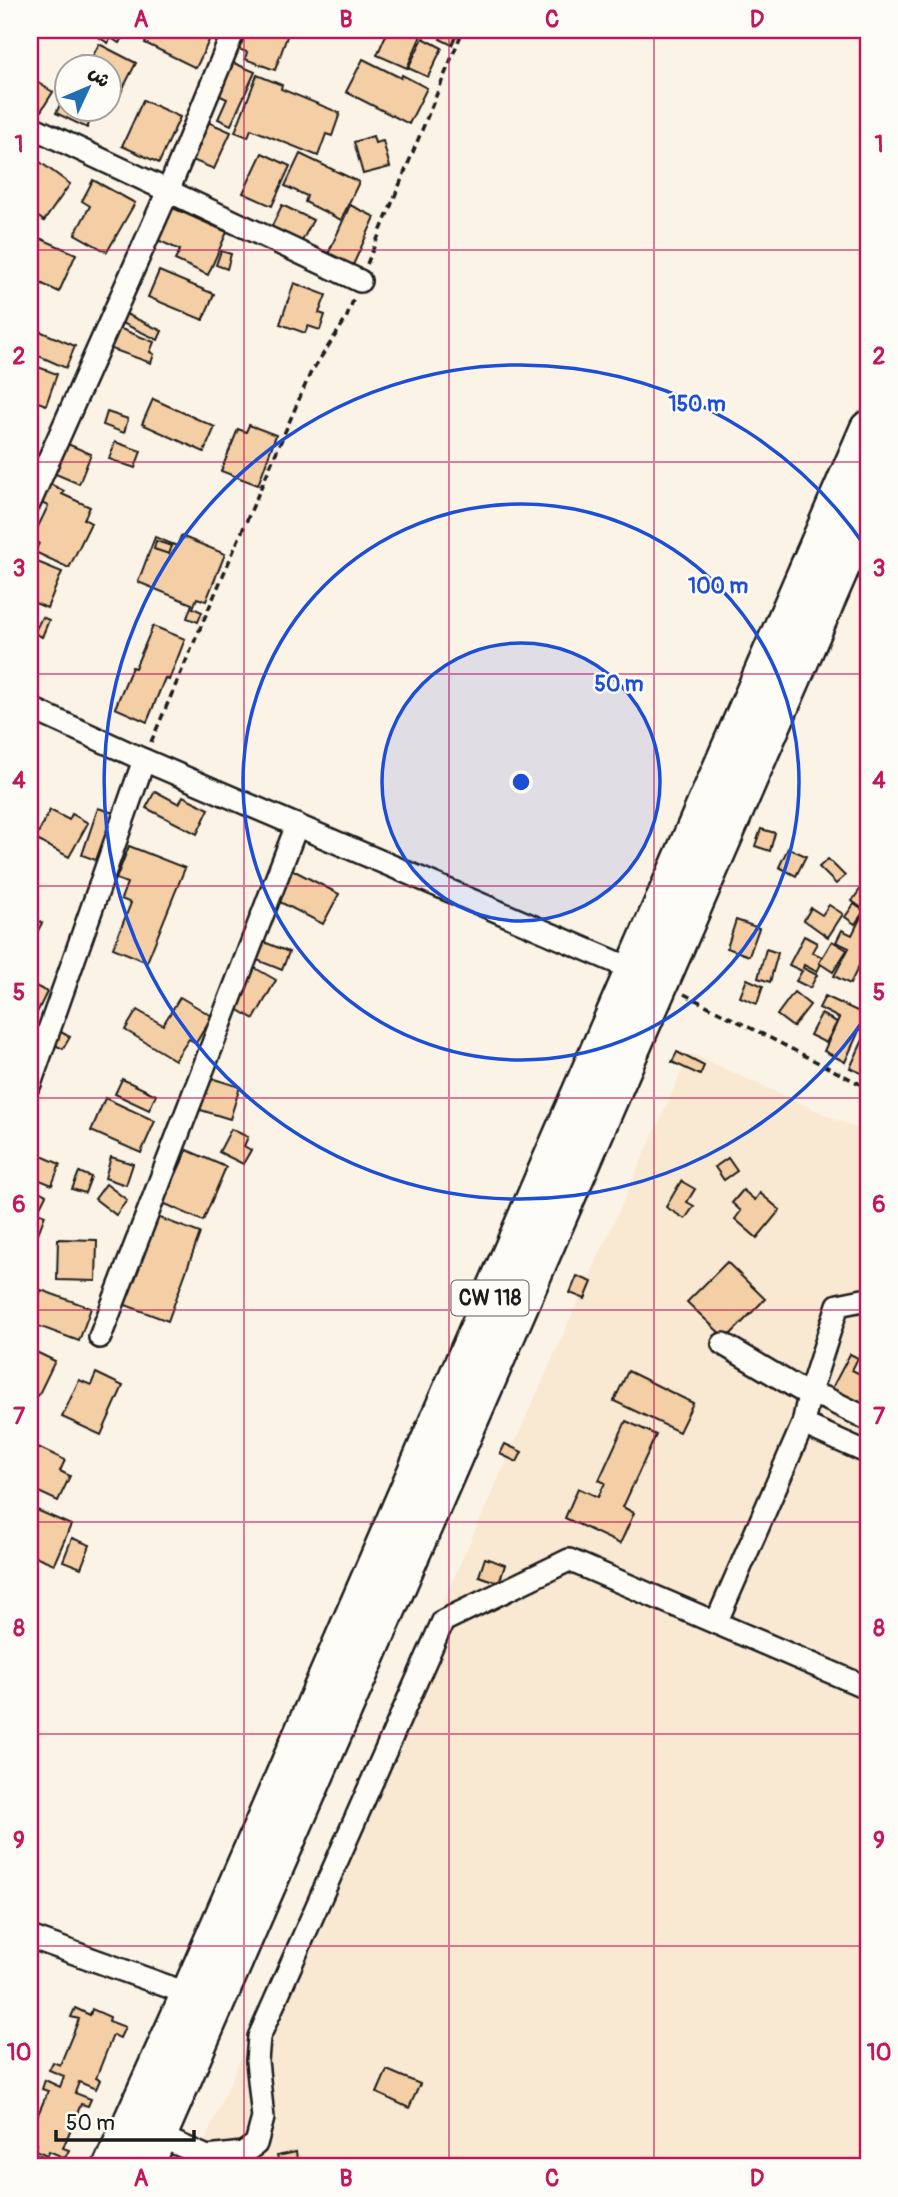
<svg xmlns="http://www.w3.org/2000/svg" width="898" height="2197" font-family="Pangolin,'Playpen Sans Arabic',sans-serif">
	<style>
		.built { fill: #f9e8d2 }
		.building { fill: #f4cea4; stroke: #1c1c1c; stroke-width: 2 }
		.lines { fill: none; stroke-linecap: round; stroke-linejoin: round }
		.service-casing { stroke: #1c1c1c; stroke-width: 16 }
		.minor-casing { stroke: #1c1c1c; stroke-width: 26 }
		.trunk-casing { stroke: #1c1c1c; stroke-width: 40 }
		.path { stroke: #1c1c1c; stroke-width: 3.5; stroke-dasharray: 7 5; stroke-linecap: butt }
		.service { stroke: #fdfcf7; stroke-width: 10 }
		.minor { stroke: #fdfcf7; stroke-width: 21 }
		.trunk { stroke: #fdfcf7; stroke-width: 35 }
		.grid { fill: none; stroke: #c2185b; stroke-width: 2; stroke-opacity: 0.55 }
		.ring { fill: none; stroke: #1d4ed8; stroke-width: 3.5 }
		.labels { text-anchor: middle; stroke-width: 5; stroke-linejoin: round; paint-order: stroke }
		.shield { fill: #fdfcf7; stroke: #605f5e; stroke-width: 2 }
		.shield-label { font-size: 21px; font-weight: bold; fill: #1c1c1c }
		.centre { fill: #1d4ed8; stroke: #fdfcf7; stroke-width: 3.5 }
		.ring-label { font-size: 21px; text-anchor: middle; font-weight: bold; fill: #1d4ed8; stroke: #fdfcf7; stroke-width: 5; stroke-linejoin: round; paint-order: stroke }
		.neatline { fill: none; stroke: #c2185b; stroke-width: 2.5 }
		.grid-label { font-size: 23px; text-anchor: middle; font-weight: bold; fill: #c2185b }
	</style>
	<rect width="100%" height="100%" fill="#fbf3e6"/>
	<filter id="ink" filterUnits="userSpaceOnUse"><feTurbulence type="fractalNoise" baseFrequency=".0143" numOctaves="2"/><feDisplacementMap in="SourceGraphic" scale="14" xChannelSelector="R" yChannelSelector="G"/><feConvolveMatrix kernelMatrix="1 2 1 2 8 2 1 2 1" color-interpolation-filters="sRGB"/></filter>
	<g filter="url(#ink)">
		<path class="built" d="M690 1053 868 1134V2167H194L279 1967Z"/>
		<g class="building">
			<path d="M94 30H111L123 36 119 43 111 38 108 43 92 33Z"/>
			<path d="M151 30H214L196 68 145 43Z"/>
			<path d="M243 30 289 31 275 70 245 59 247 52 236 48Z"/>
			<path d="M388 30 423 31 407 68 377 55Z"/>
			<path d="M445 30H459L452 45 440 39Z"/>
			<path d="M423 38 442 48 428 77 408 68Z"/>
			<path d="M99 44 136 63 117 100 108 96V66L75 65 80 55 90 61Z"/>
			<path d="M363 59 401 78 402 75 427 88 409 124 346 92Z"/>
			<path d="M229 61 255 72 231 125 218 119 227 99 214 93Z"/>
			<path d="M257 75 282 85 281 89 340 113 332 136 326 134 318 156 251 129 248 137 235 132Z"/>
			<path d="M30 78 53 92 34 122 30 120Z"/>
			<path d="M65 94 66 108H96L87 128 56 113Z"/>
			<path d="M143 100 180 117 159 163 122 146Z"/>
			<path d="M201 119 231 132 214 169 185 157Z"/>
			<path d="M373 136 375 143 383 141 390 167 363 174 354 142Z"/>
			<path d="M262 153 290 166 272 206 243 193Z"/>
			<path d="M300 154 359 182 341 220 305 202 307 196 285 186Z"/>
			<path d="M40 162 70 184 44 221 30 211V177Z"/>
			<path d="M93 180 135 203 107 252 75 234 90 206 82 201Z"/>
			<path d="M166 205 227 232 208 275 175 260 180 250 151 237Z"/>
			<path d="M282 205 313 220 300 245 270 230Z"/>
			<path d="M350 205 375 217 353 265 328 254Z"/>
			<path d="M37 237 76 254 59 292 30 278V254Z"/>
			<path d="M221 251 231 254 227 269 216 265Z"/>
			<path d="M159 271 214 294 203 320 148 297Z"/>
			<path d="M294 283 326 295 319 313 325 315 320 330 308 326 305 333 280 324Z"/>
			<path d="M124 313 162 331 158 340 120 322Z"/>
			<path d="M30 327 75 346 66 368 30 352Z"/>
			<path d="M116 327 154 342 150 352 154 354 151 363 109 348Z"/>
			<path d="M30 364 57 374 46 405 30 399Z"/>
			<path d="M153 399 215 427 204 452 142 424Z"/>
			<path d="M107 412 128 419 124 433 103 425Z"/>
			<path d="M249 425 276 435 258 485 221 471 238 429 246 432Z"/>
			<path d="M63 442 91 454 79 484 51 472Z"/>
			<path d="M115 442 141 451 135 468 109 459Z"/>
			<path d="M48 483 64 491 62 494 90 507 84 519 91 523 69 568 35 552 39 543 32 539 48 506 39 502Z"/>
			<path d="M181 536 225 554 206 601 197 598 193 608 202 612 198 622 187 618 192 604 138 582 155 537 177 546Z"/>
			<path d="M156 541 172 546 169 554 154 549Z"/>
			<path d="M30 559 62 572 47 608 30 601Z"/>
			<path d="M42 617 49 620 42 637 34 633Z"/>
			<path d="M153 626 185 639 169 680 165 678 147 722 115 708 132 667 135 668Z"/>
			<path d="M155 791 179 804 183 796 209 809 197 834 146 808Z"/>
			<path d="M98 808 117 814 101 862 82 855Z"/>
			<path d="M50 810 69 820 72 814 88 823 69 857 35 839Z"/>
			<path d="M761 829 775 833 770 851 755 846Z"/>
			<path d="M129 846 185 868 147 962 113 948 131 903 121 899 127 883 116 879Z"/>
			<path d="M788 848 806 856 796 876 779 867Z"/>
			<path d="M828 859 845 876 836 884 819 867Z"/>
			<path d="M287 867 339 894 323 924 272 898Z"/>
			<path d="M861 888 868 894V901L863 909 852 901Z"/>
			<path d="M854 904 864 911 855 924 845 917Z"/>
			<path d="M829 905 843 914 828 937 804 920 811 908 822 915Z"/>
			<path d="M865 909 868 911V964L862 960 850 984 834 976 849 948 836 942 842 930 852 935Z"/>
			<path d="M30 916 42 923 30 946Z"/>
			<path d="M736 920 759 928 749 956 727 948Z"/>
			<path d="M804 936 817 943 812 952 824 958 817 972 804 965 803 968 817 975 810 988 796 981 802 971 789 965Z"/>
			<path d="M259 940 289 952 282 970 252 958Z"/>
			<path d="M832 941 847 950 833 972 819 963Z"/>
			<path d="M766 949 778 953 770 982 758 978Z"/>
			<path d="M248 964 276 980 254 1019 227 1003Z"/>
			<path d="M747 979 763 986 757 1004 740 997Z"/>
			<path d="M30 983 47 992 30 1027Z"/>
			<path d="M794 992 810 1005 793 1027 777 1015Z"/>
			<path d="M825 996 866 1015 845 1062 824 1051 839 1018 819 1008Z"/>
			<path d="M180 997 212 1016 196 1043 189 1039 175 1060 125 1030 137 1010 163 1025Z"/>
			<path d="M821 1014 837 1022 826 1043 810 1035Z"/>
			<path d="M868 1029V1076L850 1068Z"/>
			<path d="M59 1031 70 1037 63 1049 53 1044Z"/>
			<path d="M677 1052 704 1066 700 1075 672 1062Z"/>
			<path d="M201 1075 240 1087 230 1119 191 1107Z"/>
			<path d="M122 1079 156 1095 149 1110 115 1094Z"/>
			<path d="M105 1098 155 1121 141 1153 91 1131Z"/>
			<path d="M231 1129 248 1137 244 1146 251 1150 243 1164 219 1152Z"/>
			<path d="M187 1150 226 1167 203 1221 163 1203Z"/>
			<path d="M30 1151 60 1164 52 1185 30 1176Z"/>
			<path d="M111 1157 133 1164 126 1185 105 1178Z"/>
			<path d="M728 1158 737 1171 724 1180 715 1167Z"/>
			<path d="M79 1172 91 1177 85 1193 72 1189Z"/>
			<path d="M681 1181 695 1189 687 1202 694 1206 685 1219 666 1207Z"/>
			<path d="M106 1184 127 1200 116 1215 95 1199Z"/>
			<path d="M30 1186 46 1195 38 1211 30 1207Z"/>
			<path d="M743 1190 755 1200 760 1193 780 1210 757 1238 735 1219 741 1211 732 1203Z"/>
			<path d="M30 1209 45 1215 36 1239 30 1237Z"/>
			<path d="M152 1215 200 1233 168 1321 120 1303Z"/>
			<path d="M58 1239 97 1240 96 1281 57 1280Z"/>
			<path d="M727 1262 765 1299 726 1339 687 1302Z"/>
			<path d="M577 1276 592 1282 585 1299 570 1293Z"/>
			<path d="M41 1290 91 1308 79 1341 30 1323Z"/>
			<path d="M30 1349 55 1361 38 1396 30 1392Z"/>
			<path d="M850 1354 858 1358 852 1370 868 1378V1409L831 1390Z"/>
			<path d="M628 1371 693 1403 679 1432 614 1401Z"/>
			<path d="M96 1373 123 1386 101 1435 62 1417 79 1380 91 1385Z"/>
			<path d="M626 1421 656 1435 623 1507 634 1513 620 1544 565 1518 578 1488 598 1497 605 1483 599 1480Z"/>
			<path d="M505 1444 522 1452 517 1462 500 1454Z"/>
			<path d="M38 1447 65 1460 60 1471 70 1476 58 1501 30 1488V1457L33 1459Z"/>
			<path d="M30 1507 71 1525 54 1564 30 1554Z"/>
			<path d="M72 1538 90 1545 81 1568 63 1561Z"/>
			<path d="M485 1558 505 1565 499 1583 479 1576Z"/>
			<path d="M75 2008 90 2015 92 2009 110 2017 109 2021 125 2027 120 2038 113 2035 96 2078 100 2080 96 2089 79 2082 75 2093 91 2099 88 2106 81 2104 63 2148 69 2150 65 2158 49 2151 47 2155 35 2150 37 2144 30 2141V2133L48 2091 42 2089 45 2080 60 2087 64 2076 49 2070 53 2062 60 2065 79 2019 71 2017Z"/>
			<path d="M387 2070 420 2084 409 2108 377 2093Z"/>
			<path d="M296 2152 298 2167H280L277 2156Z"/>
		</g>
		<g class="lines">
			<defs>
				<path id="service" d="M30 2159 53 2167"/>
				<g id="minor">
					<path d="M30 126 360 281"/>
					<path d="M30 502 168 191 234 30"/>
					<path d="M30 708 144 760 632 969"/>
					<path d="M30 1084 144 760"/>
					<path d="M100 1337 297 825"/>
					<path d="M723 1344 809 1395 825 1398 868 1419"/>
					<path d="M803 1424 868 1453"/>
					<path d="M716 1623 803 1424 809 1395 838 1305 868 1299"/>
					<path d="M30 1937 189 1994"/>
					<path d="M159 2136 221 2163"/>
					<path d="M208 2157 243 2153 256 2144 263 2118 257 2061 259 2037 443 1621 569 1560 868 1688"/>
				</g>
				<g id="trunk">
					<path d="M111 2167 189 1994 868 429"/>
					<path d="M145 2167 868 506"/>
				</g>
			</defs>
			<use href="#service" class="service-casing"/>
			<use href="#minor" class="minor-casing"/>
			<use href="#trunk" class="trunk-casing"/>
			<g class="path">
				<path d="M367 264 463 30"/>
				<path d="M151 742 310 374 346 319 354 298"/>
				<path d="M684 994 868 1088"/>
			</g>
			<use href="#service" class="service"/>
			<use href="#minor" class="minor"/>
			<use href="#trunk" class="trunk"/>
		</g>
	</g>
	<path class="grid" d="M244 30V2167M449 30V2167M654 30V2167M30 250H868M30 462H868M30 674H868M30 886H868M30 1098H868M30 1310H868M30 1522H868M30 1734H868M30 1946H868"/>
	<circle cx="521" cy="782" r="139" fill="#1d4ed8" fill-opacity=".12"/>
	<g class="ring">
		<circle cx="521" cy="782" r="139"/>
		<circle cx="521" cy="782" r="278"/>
		<path d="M867 1015A417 417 0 1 1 867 549"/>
	</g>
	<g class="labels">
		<rect class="shield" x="451.5" y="1280.5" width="77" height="35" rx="5"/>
		<g class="shield-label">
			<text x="490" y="1305">CW 118</text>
		</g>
	</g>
	<circle cx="521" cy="782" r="10" class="centre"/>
	<g class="ring-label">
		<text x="697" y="411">150 m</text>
		<text x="718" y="593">100 m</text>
		<text x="619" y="691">50 m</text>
	</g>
	<rect width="898" height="2197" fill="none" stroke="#fdfcf7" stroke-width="77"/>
	<g transform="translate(88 88) rotate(46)"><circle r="33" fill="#fdfcf7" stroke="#a3a29f" stroke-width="2"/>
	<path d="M0-5L12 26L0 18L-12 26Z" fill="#1f6fb2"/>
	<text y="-10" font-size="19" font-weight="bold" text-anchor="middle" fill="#1c1c1c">ش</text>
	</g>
	<path d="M56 2130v10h138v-10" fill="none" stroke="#1c1c1c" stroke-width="3.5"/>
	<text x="66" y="2130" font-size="21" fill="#1c1c1c" stroke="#fdfcf7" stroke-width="5" paint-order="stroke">50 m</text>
	<rect x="38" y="38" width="822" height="2120" class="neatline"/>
	<g class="grid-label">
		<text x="141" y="27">A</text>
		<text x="346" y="27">B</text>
		<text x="552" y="27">C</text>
		<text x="757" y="27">D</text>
		<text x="19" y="152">1</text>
		<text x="879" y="152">1</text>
		<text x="19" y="364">2</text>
		<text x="879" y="364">2</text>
		<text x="19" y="576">3</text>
		<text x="879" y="576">3</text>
		<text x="19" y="788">4</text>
		<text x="879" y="788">4</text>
		<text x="19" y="1000">5</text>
		<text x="879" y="1000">5</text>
		<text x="19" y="1212">6</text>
		<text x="879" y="1212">6</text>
		<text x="19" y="1424">7</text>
		<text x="879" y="1424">7</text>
		<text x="19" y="1636">8</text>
		<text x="879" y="1636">8</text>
		<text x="19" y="1848">9</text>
		<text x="879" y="1848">9</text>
		<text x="19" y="2060">10</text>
		<text x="879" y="2060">10</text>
		<text x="141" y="2186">A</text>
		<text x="346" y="2186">B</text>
		<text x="552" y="2186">C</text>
		<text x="757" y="2186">D</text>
	</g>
</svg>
